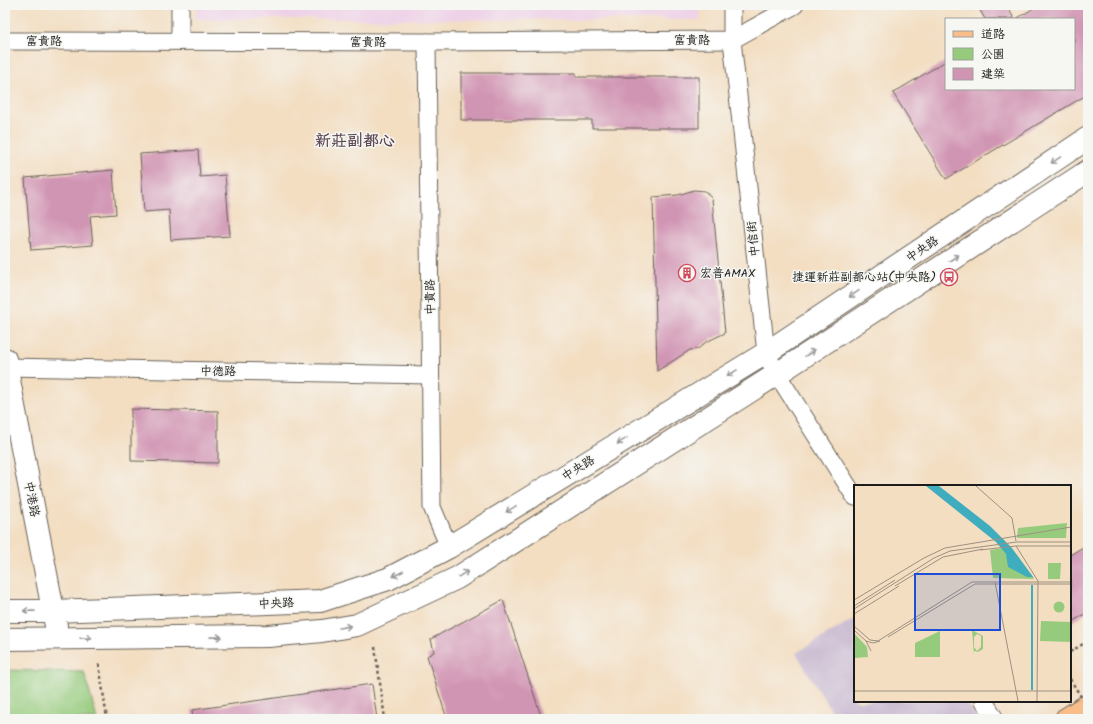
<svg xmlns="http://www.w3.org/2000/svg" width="1093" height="724" font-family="Kalam,'LXGW WenKai TC',sans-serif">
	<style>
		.built { fill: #eed0e7 }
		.industrial { fill: #ccbed3 }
		.green { fill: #96cb7d; stroke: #59744c }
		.building { fill: #d195b4 }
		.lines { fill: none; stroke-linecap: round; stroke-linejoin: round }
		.minor-casing { stroke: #676056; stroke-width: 19 }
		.tertiary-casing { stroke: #676056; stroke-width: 24 }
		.primary-casing { stroke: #676056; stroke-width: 24 }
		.path { stroke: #676056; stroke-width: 2.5; stroke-dasharray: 3 3; stroke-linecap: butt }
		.minor { stroke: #fff; stroke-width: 17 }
		.tertiary { stroke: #fff; stroke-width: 22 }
		.primary { stroke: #f8bd89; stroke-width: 22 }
		.path-bridge { stroke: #676056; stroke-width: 2.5; stroke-dasharray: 3 3; stroke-linecap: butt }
		.oneway { stroke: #999 }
		.labels { text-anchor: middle; stroke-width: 3; stroke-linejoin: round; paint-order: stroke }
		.street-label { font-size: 12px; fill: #1c1c1c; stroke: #f6f6f2 }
		.poi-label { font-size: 12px; fill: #1c1c1c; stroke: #f6f6f2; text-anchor: start }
		.district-label { font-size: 16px; font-weight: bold; fill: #5b4651; stroke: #f6f6f2 }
		.inset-river { fill: none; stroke: #40adbe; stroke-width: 2 }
		.inset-road { fill: none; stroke: #9d9080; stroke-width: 1 }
		.view { fill: #1d4ed8; fill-opacity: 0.15; stroke: #1d4ed8; stroke-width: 2 }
		.inset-edge { fill: none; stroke: #1c1c1c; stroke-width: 2 }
	</style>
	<rect width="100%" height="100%" fill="#f6f6f2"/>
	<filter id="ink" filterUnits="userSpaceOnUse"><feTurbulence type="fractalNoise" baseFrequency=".025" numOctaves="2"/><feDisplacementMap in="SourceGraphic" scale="8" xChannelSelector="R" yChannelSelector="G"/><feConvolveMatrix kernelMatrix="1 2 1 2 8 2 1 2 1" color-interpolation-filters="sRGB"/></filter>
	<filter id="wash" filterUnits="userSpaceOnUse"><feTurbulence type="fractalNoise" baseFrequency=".012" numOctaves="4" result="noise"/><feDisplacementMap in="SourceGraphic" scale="16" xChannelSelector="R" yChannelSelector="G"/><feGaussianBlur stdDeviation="0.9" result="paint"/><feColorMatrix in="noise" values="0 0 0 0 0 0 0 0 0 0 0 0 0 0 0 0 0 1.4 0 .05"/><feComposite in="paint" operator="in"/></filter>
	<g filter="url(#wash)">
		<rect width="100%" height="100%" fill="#f3dec2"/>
		<path class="built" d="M196 5H700V20L196 19Z"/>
		<path class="industrial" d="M855 618V701H966L977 719H836L796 653Z"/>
		<path class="green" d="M5 670 84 672 97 719H5Z"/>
		<g id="blocks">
			<g class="building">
				<path d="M977 5H1007L1014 19H985Z"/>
				<path d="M1039 5H1088V94L946 179 893 93 946 61V89H1074V19H1016Z"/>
				<path d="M461 73H576V77H699V128H592V120H461Z"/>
				<path d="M198 150 200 177 225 175 230 236 171 240 169 210 144 212 140 154Z"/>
				<path d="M113 170 116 214 90 216 93 245 31 250 25 178Z"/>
				<path d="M694 190 705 191 712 199 725 333 706 342 698 349 690 350 657 371 653 197 678 195Z"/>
				<path d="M131 409 218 411V463L131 461Z"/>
				<path d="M1088 544V612L1070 623V555Z"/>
				<path d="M503 600 542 719H447L427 656 434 652 431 639Z"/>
				<path d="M372 684 377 719H193L192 710Z"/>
			</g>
		</g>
	</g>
	<g filter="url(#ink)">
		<use href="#blocks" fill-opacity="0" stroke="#676056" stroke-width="1"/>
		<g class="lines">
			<defs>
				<g id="minor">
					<path d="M180 5V41"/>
					<path d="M732 5V40L766 353 777 374 855 497"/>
					<path d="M5 41 427 42 732 40 795 5"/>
					<path d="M427 42 432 507 449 547"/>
					<path d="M5 367 430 375"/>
					<path d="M984 701 995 719"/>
				</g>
				<g id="tertiary">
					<path d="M5 359 56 626"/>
					<path d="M5 611H53L320 601 388 579 449 547 766 353 1088 138"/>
					<path d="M5 639 268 636 322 631 357 625 457 578 777 374 1088 171"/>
				</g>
				<path id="primary" d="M1066 719 1088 705"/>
			</defs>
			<use href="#minor" class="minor-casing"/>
			<use href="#tertiary" class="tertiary-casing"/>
			<use href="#primary" class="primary-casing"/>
			<g class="path">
				<path d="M375 647 385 719"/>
				<path d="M1070 652 1088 641"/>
				<path d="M99 664 107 719"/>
			</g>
			<use href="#minor" class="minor"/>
			<use href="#tertiary" class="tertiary"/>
			<use href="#primary" class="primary"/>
			<path class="path-bridge" d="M1070 679 1088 708"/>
		</g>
		<defs><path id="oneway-shaft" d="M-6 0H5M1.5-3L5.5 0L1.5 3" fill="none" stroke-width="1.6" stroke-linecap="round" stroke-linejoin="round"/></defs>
		<g class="oneway">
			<use href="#oneway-shaft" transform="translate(1056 160) rotate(146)"/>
			<use href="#oneway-shaft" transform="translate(954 258) rotate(-33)"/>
			<use href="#oneway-shaft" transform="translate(854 294) rotate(146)"/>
			<use href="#oneway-shaft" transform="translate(810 353) rotate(-33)"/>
			<use href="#oneway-shaft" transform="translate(732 373) rotate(148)"/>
			<use href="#oneway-shaft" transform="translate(622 441) rotate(148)"/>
			<use href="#oneway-shaft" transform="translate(511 509) rotate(148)"/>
			<use href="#oneway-shaft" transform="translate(398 574) rotate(153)"/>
			<use href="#oneway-shaft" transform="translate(463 574) rotate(-32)"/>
			<use href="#oneway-shaft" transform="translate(29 611) rotate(-179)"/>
			<use href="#oneway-shaft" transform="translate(345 627) rotate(-10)"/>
			<use href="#oneway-shaft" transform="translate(216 637) rotate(-1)"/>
			<use href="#oneway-shaft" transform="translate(86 638) rotate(-1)"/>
		</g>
	</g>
	<defs>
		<symbol id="building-ring" viewBox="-11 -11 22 22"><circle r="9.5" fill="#f6f6f2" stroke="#d1495b" stroke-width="1.5"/><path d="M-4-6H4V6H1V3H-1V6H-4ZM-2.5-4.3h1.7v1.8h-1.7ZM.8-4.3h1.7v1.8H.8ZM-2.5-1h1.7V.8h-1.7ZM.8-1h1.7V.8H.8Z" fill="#d1495b"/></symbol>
		<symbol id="bus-ring" viewBox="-11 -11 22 22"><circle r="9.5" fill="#f6f6f2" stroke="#d1495b" stroke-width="1.5"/><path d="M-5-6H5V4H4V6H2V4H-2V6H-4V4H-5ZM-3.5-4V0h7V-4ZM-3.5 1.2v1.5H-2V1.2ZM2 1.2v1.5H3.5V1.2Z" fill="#d1495b"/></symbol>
	</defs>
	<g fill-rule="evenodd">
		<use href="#building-ring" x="677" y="263" width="20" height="20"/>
		<use href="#bus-ring" x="939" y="267" width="20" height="20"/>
	</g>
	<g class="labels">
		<g class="street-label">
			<text x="692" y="44">富貴路</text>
			<text x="44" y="45">富貴路</text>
			<text x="368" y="46">富貴路</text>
			<text transform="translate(753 239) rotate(-96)" y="4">中信街</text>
			<text transform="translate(922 249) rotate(-34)" y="4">中央路</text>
			<text transform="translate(430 297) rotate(-91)" y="4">中貴路</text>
			<text transform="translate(218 371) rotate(1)" y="4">中德路</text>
			<text transform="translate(578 468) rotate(-32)" y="4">中央路</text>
			<text transform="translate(32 499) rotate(79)" y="4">中港路</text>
			<text transform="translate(276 603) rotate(-2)" y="4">中央路</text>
		</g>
		<g class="poi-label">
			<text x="700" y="277">宏普AMAX</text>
			<text x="936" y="281" text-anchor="end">捷運新莊副都心站(中央路)</text>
		</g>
		<g class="district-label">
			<text x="355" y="146">新莊副都心</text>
		</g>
	</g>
	<g transform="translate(854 485)">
		<rect width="217" height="217" fill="#f3dec2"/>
		<path d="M213 38 212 53H163L164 43ZM157 62 180 93 179 94 139 93 136 65ZM194 78H207L206 94H194ZM199.5 122a5.5 5.5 0 1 1 11 0a5.5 5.5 0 1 1-11 0ZM187 136 217 137V157L186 156ZM118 145 129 151V164L124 167 120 166V170ZM123 149 127 151V162L123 166 120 162V152ZM86 146V172H61V158ZM0 148 13 162 14 172 0 173Z" fill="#96cb7d" fill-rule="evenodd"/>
		<path d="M72 1H85L136 41 157 62 179 92H173L154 82 152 69 142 57Z" fill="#40adbe"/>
		<path class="inset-river" d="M178 205V100"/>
		<path class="inset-road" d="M122 1 158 33 162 56M162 61 184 96 183 216M126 65 162 61H217M141 97 164 216M41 101 89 72 129 64M0 115 70 73 91 63 217 42M0 121 41 95M0 124 80 73 96 66 163 57H217M0 129 45 101M0 141 16 155 24 156 118 97H217M0 145 12 156 17 166M34 152 121 99H217M12 156 19 158 26 156M0 206H217"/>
		<path class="view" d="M61 89H146V145H61Z"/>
		<rect width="217" height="217" class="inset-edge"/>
	</g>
	<rect width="1093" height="724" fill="none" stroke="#f6f6f2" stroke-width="20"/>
	<rect x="945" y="18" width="130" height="72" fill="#f6f6f2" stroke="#9f9f9c"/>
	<rect x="953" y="31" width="20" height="6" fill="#f8bd89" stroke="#9f9f9c"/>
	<text x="981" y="38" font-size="12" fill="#1c1c1c">道路</text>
	<rect x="953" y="48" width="20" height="12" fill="#96cb7d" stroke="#9f9f9c"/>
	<text x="981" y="58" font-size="12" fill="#1c1c1c">公園</text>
	<rect x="953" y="68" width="20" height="12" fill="#d195b4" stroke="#9f9f9c"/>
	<text x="981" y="78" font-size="12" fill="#1c1c1c">建築</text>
</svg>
